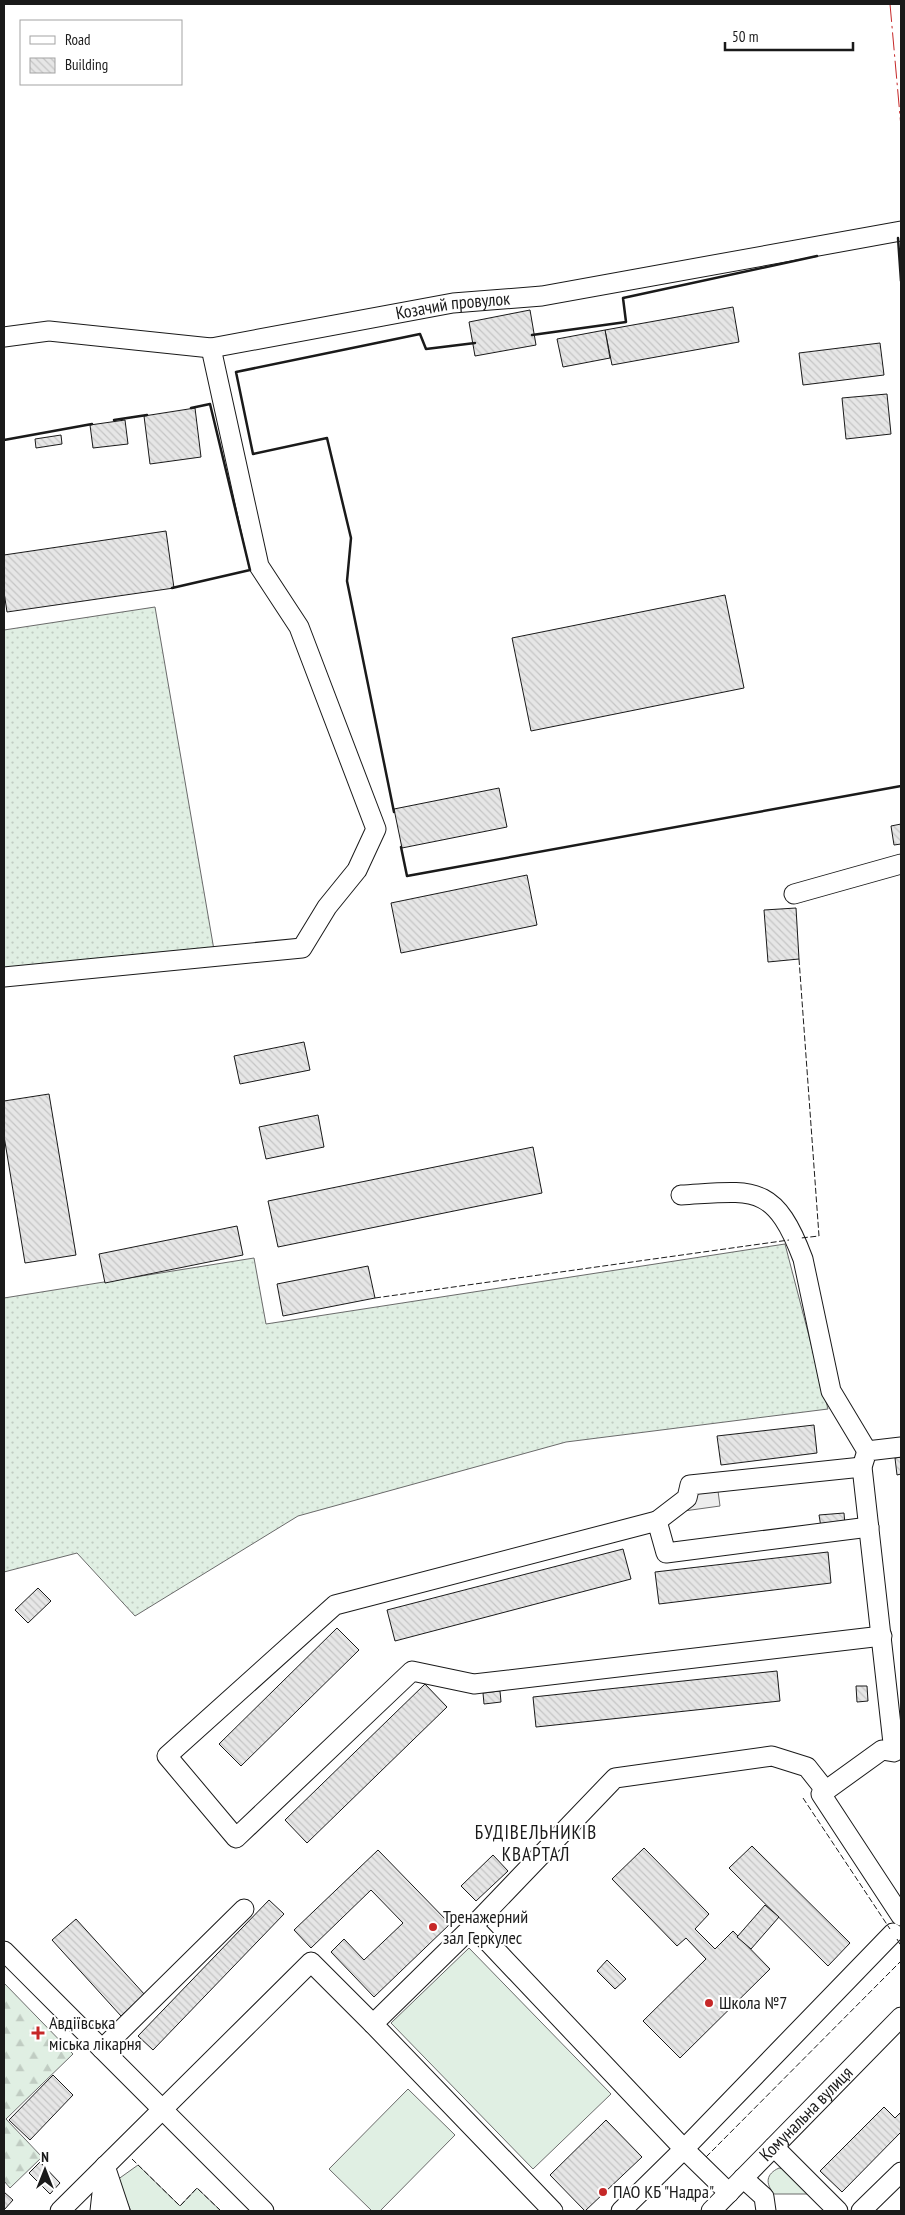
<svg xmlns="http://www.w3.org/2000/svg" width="905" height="2215" font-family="'PT Sans Narrow',sans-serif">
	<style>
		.grass { fill: #e0efe3; stroke: #6a6a6a }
		.forest { fill: url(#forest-firs); stroke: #6a6a6a }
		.garden { fill: url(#garden-dots); stroke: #6a6a6a }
		.parking { fill: #ededed; stroke: #6a6a6a }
		.building { fill: url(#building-back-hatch); stroke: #1a1a1a }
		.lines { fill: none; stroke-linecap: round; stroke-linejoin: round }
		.minor-casing { stroke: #1a1a1a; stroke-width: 21 }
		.minor { stroke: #fff; stroke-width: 19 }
		.fence { stroke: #1a1a1a; stroke-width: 1; stroke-dasharray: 6 2.5; stroke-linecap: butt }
		.wall { stroke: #1a1a1a; stroke-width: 2.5 }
		.power { stroke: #c62828; stroke-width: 1; stroke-dasharray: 18 4 2.5 4; stroke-linecap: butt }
		.poi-dot { fill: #c62828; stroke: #fff; stroke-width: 2 }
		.labels { text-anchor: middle; stroke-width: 4; stroke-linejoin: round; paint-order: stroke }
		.street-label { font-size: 18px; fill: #1a1a1a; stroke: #fff }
		.poi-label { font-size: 18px; fill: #1a1a1a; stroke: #fff; text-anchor: start }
		.neighbourhood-label { font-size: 19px; letter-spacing: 1px; fill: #1a1a1a; stroke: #fff }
	</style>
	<defs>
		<pattern id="forest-firs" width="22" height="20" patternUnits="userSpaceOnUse" patternTransform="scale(1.25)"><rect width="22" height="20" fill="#e0efe3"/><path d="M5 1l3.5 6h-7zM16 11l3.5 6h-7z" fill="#c0ccc2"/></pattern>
		<pattern id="garden-dots" width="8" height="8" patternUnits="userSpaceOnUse" patternTransform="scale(1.25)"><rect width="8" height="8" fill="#e0efe3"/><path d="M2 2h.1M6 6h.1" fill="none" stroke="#c0ccc2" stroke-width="1.8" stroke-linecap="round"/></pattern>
		<pattern id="building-back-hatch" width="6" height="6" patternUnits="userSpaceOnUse" patternTransform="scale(1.25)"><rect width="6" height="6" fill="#e6e6e6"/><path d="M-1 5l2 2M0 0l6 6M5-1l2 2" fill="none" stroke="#c5c5c5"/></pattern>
	</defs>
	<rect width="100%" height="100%" fill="#fff"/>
	<g class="grass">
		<path d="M469 1948 611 2094 533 2169 391 2023Z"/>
		<path d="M408 2089 455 2135 380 2211H372L329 2169Z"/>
		<path d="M138 2165 180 2206 197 2188 221 2211H131L117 2180Z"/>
		<path d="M779 2168 785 2169 809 2194H774C765 2183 766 2174 779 2168Z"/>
	</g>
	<path class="forest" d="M4 1983 73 2054 6 2119 42 2157 10 2188 4 2181Z"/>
	<g class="garden">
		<path d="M155 607 214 950 4 970V630Z"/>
		<path d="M785 1244 828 1409 566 1442 298 1516 135 1616 77 1553 4 1572V1298L254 1258 266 1324Z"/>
	</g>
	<path class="parking" d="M716 1476 720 1506 684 1511 681 1481Z"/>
	<g class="building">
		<path d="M733 307 739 342 612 365 605 330Z"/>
		<path d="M530 310 536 345 475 356 469 322Z"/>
		<path d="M605 330 610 358 563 367 557 339Z"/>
		<path d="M880 343 884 375 803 385 799 353Z"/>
		<path d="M887 394 891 434 846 439 842 398Z"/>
		<path d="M195 408 201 457 150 464 144 416Z"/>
		<path d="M125 420 128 444 93 448 90 425Z"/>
		<path d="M61 435 62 444 36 448 35 439Z"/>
		<path d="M166 531 174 588 7 612 4 592V555Z"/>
		<path d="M725 595 744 688 531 731 512 638Z"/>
		<path d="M499 788 507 827 402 848 394 809Z"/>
		<path d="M901 824V844L894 845 891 826Z"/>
		<path d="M527 875 537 925 401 953 391 903Z"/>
		<path d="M796 908 799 959 768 962 764 910Z"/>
		<path d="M304 1042 310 1070 240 1084 234 1056Z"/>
		<path d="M49 1094 76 1255 25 1263 4 1136V1101Z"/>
		<path d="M318 1115 324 1147 266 1159 259 1127Z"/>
		<path d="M533 1147 542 1193 278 1247 268 1201Z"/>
		<path d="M237 1226 243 1255 105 1283 99 1254Z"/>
		<path d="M368 1266 375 1298 283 1316 277 1284Z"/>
		<path d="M814 1425 817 1453 721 1465 717 1436Z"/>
		<path d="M901 1457V1474L897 1475 895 1458Z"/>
		<path d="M844 1513 845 1525 821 1527 819 1515Z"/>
		<path d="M623 1549 631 1579 395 1641 387 1610Z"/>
		<path d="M828 1552 831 1583 659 1604 655 1572Z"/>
		<path d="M38 1588 51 1601 28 1623 15 1610Z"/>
		<path d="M337 1628 359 1650 241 1766 219 1744Z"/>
		<path d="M777 1671 780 1701 536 1727 533 1697Z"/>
		<path d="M425 1684 447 1707 307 1843 285 1820Z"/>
		<path d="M856 1686H867L868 1701 857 1702Z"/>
		<path d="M500 1691 501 1702 484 1704 483 1693Z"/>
		<path d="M752 1846 850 1943 828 1966 729 1868Z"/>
		<path d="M644 1848 709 1914 695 1929 715 1949 733 1931 770 1969 680 2058 643 2021 706 1959 686 1938 677 1946 612 1879Z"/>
		<path d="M378 1850 450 1924 374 1997 331 1952 344 1939 364 1960 403 1923 371 1890 311 1948 294 1930Z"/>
		<path d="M493 1855 508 1871 476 1901 461 1886Z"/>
		<path d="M269 1900 284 1914 153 2050 138 2036Z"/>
		<path d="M765 1905 779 1917 751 1949 737 1937Z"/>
		<path d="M76 1919 145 1995 121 2016 52 1940Z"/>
		<path d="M607 1960 626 1979 615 1989 597 1971Z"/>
		<path d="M53 2075 73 2095 30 2140 9 2120Z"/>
		<path d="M884 2107 895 2118 901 2112V2132L842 2192 820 2171Z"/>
		<path d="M606 2120 642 2157 585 2211 550 2175Z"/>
		<path d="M40 2162 60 2183 50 2194 29 2173Z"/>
		<path d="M4 2192 13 2200 4 2210Z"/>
	</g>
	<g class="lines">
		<defs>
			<g id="minor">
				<path id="s1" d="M4 337 49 331 211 348 453 303 542 296 901 231"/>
				<path d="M794 894 901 864"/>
				<path d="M4 977 302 948 327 907 357 870 376 829 299 627 259 566 211 348"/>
				<path d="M681 1195C753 1191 774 1182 803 1259L831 1391 867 1451"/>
				<path d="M901 1447 867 1451 862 1467 894 1752 882 1750 821 1794 901 1916"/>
				<path d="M657 1521 687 1498 690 1485 862 1467"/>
				<path d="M869 1527 666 1553 657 1521 335 1605 167 1756 236 1838 412 1671 474 1684 882 1636"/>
				<path d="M473 1926 684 2149 729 2193"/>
				<path d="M4 1951 264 2211"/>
				<path d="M102 2049 244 1909"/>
				<path d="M774 2147 838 2211"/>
				<path d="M743 2178 764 2197 766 2211"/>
				<path d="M60 2211 311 1962 373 2024"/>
				<path d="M100 2211 105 2166 120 2211"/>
				<path d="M553 2211 373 2024 473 1926 615 1778 772 1756 807 1767 826 1791"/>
				<path d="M621 2211 684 2149 893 1933"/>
				<path id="s2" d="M711 2211 901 2017"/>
				<path d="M861 2211 901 2172"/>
			</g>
		</defs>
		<use href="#minor" class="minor-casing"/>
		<use href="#minor" class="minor"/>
		<g class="fence">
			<path d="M799 959 819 1236 801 1238"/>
			<path d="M375 1298 789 1240"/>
			<path d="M803 1798 890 1929"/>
			<path d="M897 1939 901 1946"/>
			<path d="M706 2157 901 1961"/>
			<path d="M132 2159 180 2206 197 2188 221 2211"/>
		</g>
		<g class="wall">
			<path d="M898 238 901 281"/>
			<path d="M532 335 626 322 623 298 817 256"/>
			<path d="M114 420 147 415"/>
			<path d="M4 440 92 424"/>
			<path d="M172 588 250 570 210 404 191 408"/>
			<path d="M394 812 347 581 351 538 327 438 253 454 236 372 420 334 426 349 475 343"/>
			<path d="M401 847 407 876 901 786"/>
		</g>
		<path class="power" d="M890 4 901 127"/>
	</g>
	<g class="poi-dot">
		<circle cx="433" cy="1927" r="5"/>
		<circle cx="709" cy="2003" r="5"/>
		<path d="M35.5 2025.5h5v5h5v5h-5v5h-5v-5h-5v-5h5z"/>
		<circle cx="603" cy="2192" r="5"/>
	</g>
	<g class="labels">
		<g class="street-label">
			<text dy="6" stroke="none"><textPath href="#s1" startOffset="454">Козачий провулок</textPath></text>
			<text dy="6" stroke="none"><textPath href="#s2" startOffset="136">Комунальна вулиця</textPath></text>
		</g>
		<g class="poi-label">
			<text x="443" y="1923">Тренажерний<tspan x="443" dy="21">зал Геркулес</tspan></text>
			<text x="719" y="2009">Школа №7</text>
			<text x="49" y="2029">Авдіївська<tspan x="49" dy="21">міська лікарня</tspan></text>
			<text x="613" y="2198">ПАО КБ "Надра"</text>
		</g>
		<g class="neighbourhood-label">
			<text x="536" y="1839">БУДІВЕЛЬНИКІВ<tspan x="536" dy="22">КВАРТАЛ</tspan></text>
		</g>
	</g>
	<rect width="905" height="2215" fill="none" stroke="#1a1a1a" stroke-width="10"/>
	<rect x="20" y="20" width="162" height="65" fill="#ffffff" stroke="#a3a3a3"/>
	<rect x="30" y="36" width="25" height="8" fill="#ffffff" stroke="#a3a3a3"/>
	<text x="65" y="45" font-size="15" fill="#1a1a1a">Road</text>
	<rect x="30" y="58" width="25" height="15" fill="url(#building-back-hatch)" stroke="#a3a3a3"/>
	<text x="65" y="70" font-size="15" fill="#1a1a1a">Building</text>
	<g transform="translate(45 2170)" stroke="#ffffff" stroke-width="4" paint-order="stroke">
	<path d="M0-4L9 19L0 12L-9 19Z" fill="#1a1a1a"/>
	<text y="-8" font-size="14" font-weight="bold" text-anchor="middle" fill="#1a1a1a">N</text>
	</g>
	<path d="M725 42v8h128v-8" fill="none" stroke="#1a1a1a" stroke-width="2.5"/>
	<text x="732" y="42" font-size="15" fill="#1a1a1a" stroke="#ffffff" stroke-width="4" paint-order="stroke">50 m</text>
</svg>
